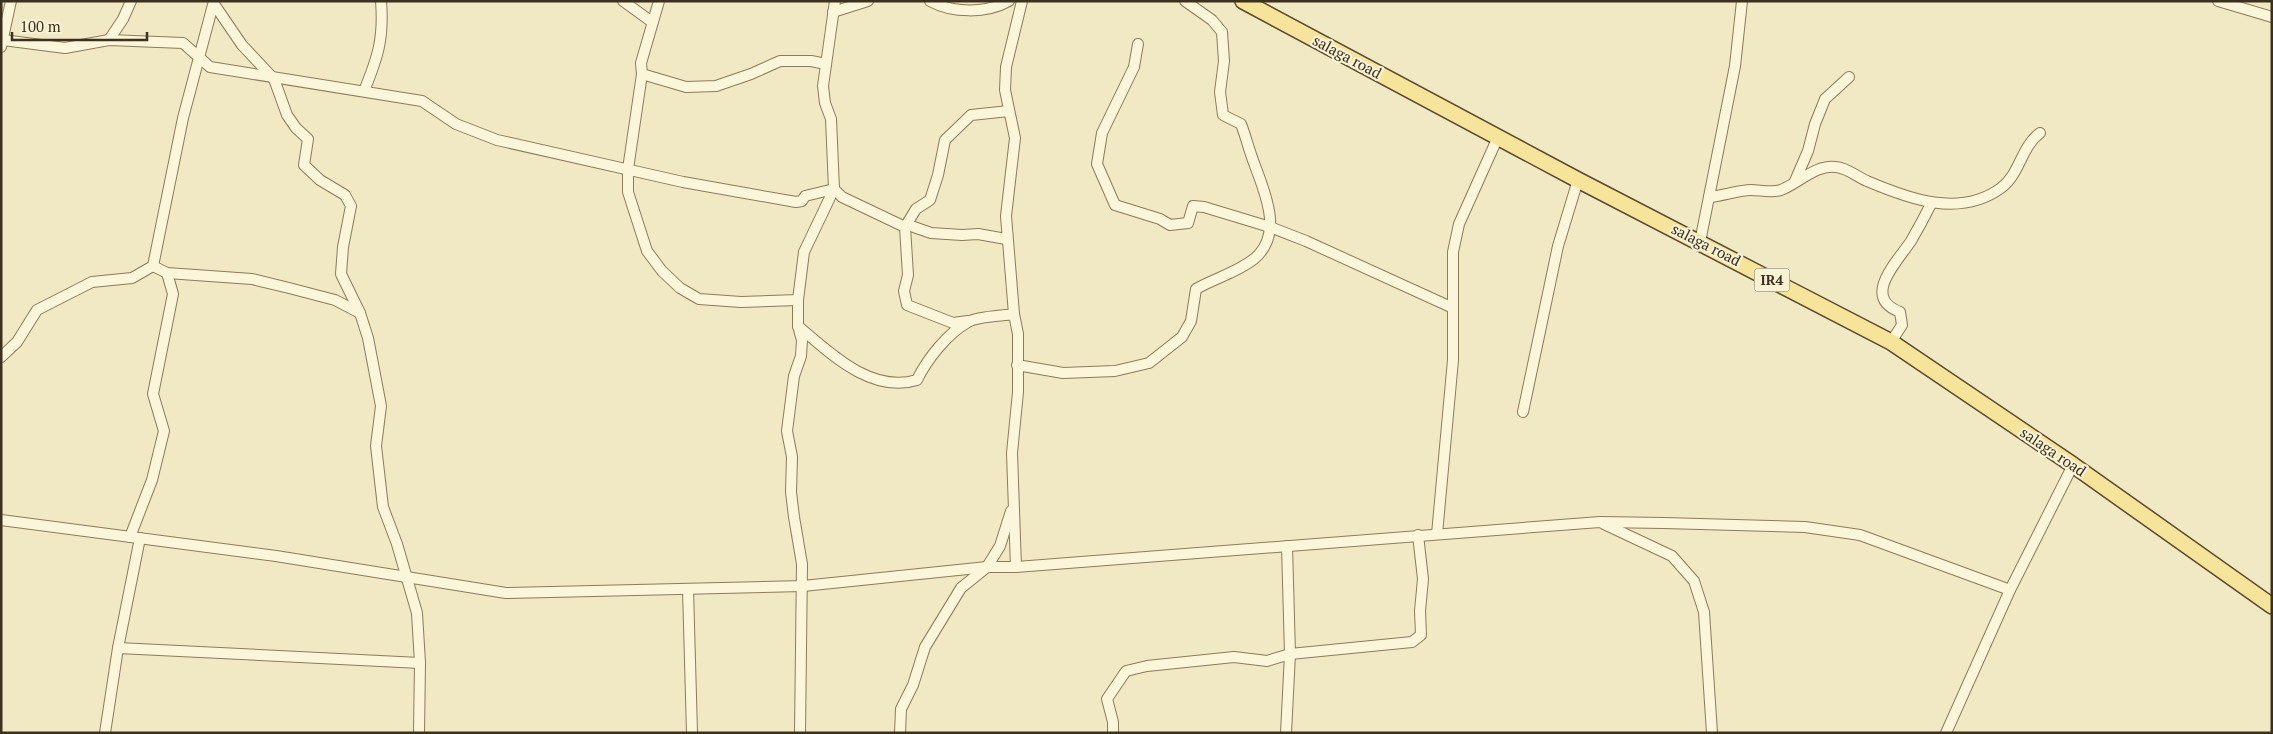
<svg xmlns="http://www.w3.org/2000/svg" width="2273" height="734" font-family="'PT Serif',serif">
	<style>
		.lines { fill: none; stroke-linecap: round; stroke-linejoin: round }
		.street-casing { stroke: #8d7b59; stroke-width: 12 }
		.primary-casing { stroke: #5b482e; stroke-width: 18 }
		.street { stroke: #fbf5d9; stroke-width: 10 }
		.primary { stroke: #f6e49b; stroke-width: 15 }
		.labels { text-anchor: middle; stroke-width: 4.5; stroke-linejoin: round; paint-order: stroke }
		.shield { fill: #f8f2d5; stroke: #746a55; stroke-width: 1 }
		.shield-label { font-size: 14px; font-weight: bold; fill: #3c301e }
		.street-label { font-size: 15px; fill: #3c301e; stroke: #f8f2d5 }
	</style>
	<rect width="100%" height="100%" fill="#f1e9c4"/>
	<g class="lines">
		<defs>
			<g id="street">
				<path d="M623 1 652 22"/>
				<path d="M659 1 641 63 642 74 628 169V192L647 251 662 271 680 288 699 299 741 302 798 300"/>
				<path d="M930 1C952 13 986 14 1009 1"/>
				<path d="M2218 1 2272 17"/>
				<path d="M214 4 242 45 274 79 287 115 296 128 308 139 304 165 320 180 345 195 351 206 343 247 341 274 360 313 368 338 381 406 376 446 383 507 397 544 417 613 420 663 419 733"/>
				<path d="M833 12 868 1"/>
				<path d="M3 40 65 48 109 40 183 43 210 67 422 101 456 124 497 140 683 182 796 202 802 201 805 196 834 189"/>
				<path d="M109 40 123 19 131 1"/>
				<path d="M1138 44 1134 67 1102 133 1097 164 1115 205 1160 219 1170 225 1188 223 1193 206 1204 207 1270 227 1306 241 1453 308"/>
				<path d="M1 47 11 1"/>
				<path d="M642 74 686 87 716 86 751 74 780 61H811L826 64"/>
				<path d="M364 91C378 57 384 38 381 1"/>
				<path d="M1795 181 1808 151 1815 124 1825 99 1849 77"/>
				<path d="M834 189 842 197 905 227 908 275 904 291 907 305 953 323 968 321"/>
				<path d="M1709 197C1722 196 1739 190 1751 190 1760 190 1772 193 1781 190 1799 183 1816 164 1836 167 1848 168 1857 177 1867 181 1909 199 1960 218 2001 188 2020 174 2021 147 2040 133"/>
				<path d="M908 225 931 233 962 235 978 234 1006 239"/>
				<path d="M905 227 916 209 930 200 938 175 945 140 971 115 1009 111"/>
				<path d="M1700 242 1735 66 1742 1"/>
				<path d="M153 266 167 273 252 279 289 288 335 300 360 313"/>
				<path d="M798 326C830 353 871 394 917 380 927 359 948 333 968 322 978 316 1002 316 1014 314"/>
				<path d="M1891 342 1902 325 1900 312C1861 297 1897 262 1911 241 1918 229 1925 216 1931 204"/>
				<path d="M1 357 17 342 37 310 92 282 132 278 153 266 183 118 214 1"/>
				<path d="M1017 365 1063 373 1115 371 1149 363 1182 337 1191 321 1196 289C1215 278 1236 273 1254 259 1284 234 1265 193 1254 163 1249 150 1246 137 1241 124L1223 115 1220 92 1224 61 1222 32 1212 20 1185 1"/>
				<path d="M1523 412 1558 246 1578 180"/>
				<path d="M1 520 276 556 506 593 803 586 987 567H1016L1600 522 1664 523 1805 527 1860 535 2010 590"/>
				<path d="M1604 524 1672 556 1694 581 1704 612 1712 733"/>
				<path d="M1437 534 1453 360V252L1459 224 1498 137"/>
				<path d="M130 537 152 480 164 431 153 394 173 294 167 273"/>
				<path d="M1016 567 1012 453 1018 392V334L1014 314 1006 216 1015 138 1005 90 1006 67 1022 1"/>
				<path d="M688 589 692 733"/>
				<path d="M118 648 420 663"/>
				<path d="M105 733 118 648 140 538"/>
				<path d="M800 733 802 564 794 517 791 492 792 457 787 431 794 376 801 356 802 340 798 326V300L804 252 834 189 831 119 825 103 823 86 835 1"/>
				<path d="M900 733 901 709 913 685 925 647 961 588 987 567 1000 546 1011 511"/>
				<path d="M1113 733V722L1107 699 1126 671 1147 666 1234 657 1267 661 1290 654 1412 642 1421 635 1420 611 1423 579 1418 535"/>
				<path d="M1286 733 1290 654 1287 546"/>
				<path d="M1946 733 2010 590 2073 465"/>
			</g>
			<path id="primary" d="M1243 1 1578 180 1891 342 2073 465 2272 606"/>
		</defs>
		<use href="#street" class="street-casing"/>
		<use href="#primary" class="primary-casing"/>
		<use href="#street" class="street"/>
		<use href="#primary" class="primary"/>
	</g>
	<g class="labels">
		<rect class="shield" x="1754.5" y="268.5" width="35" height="23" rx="4"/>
		<g class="shield-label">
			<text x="1772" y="285">IR4</text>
		</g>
		<g class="street-label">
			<text transform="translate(1347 57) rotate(28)" y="5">salaga road</text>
			<text transform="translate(1706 245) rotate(27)" y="5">salaga road</text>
			<text transform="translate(2053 452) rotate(34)" y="5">salaga road</text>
		</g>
	</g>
	<rect width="2273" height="734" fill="none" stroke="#3c301e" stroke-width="5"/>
	<path d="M12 32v8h135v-8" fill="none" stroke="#3c301e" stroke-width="2.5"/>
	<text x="20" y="32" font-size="15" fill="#3c301e" stroke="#f8f2d5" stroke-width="4" paint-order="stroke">100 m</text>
</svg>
